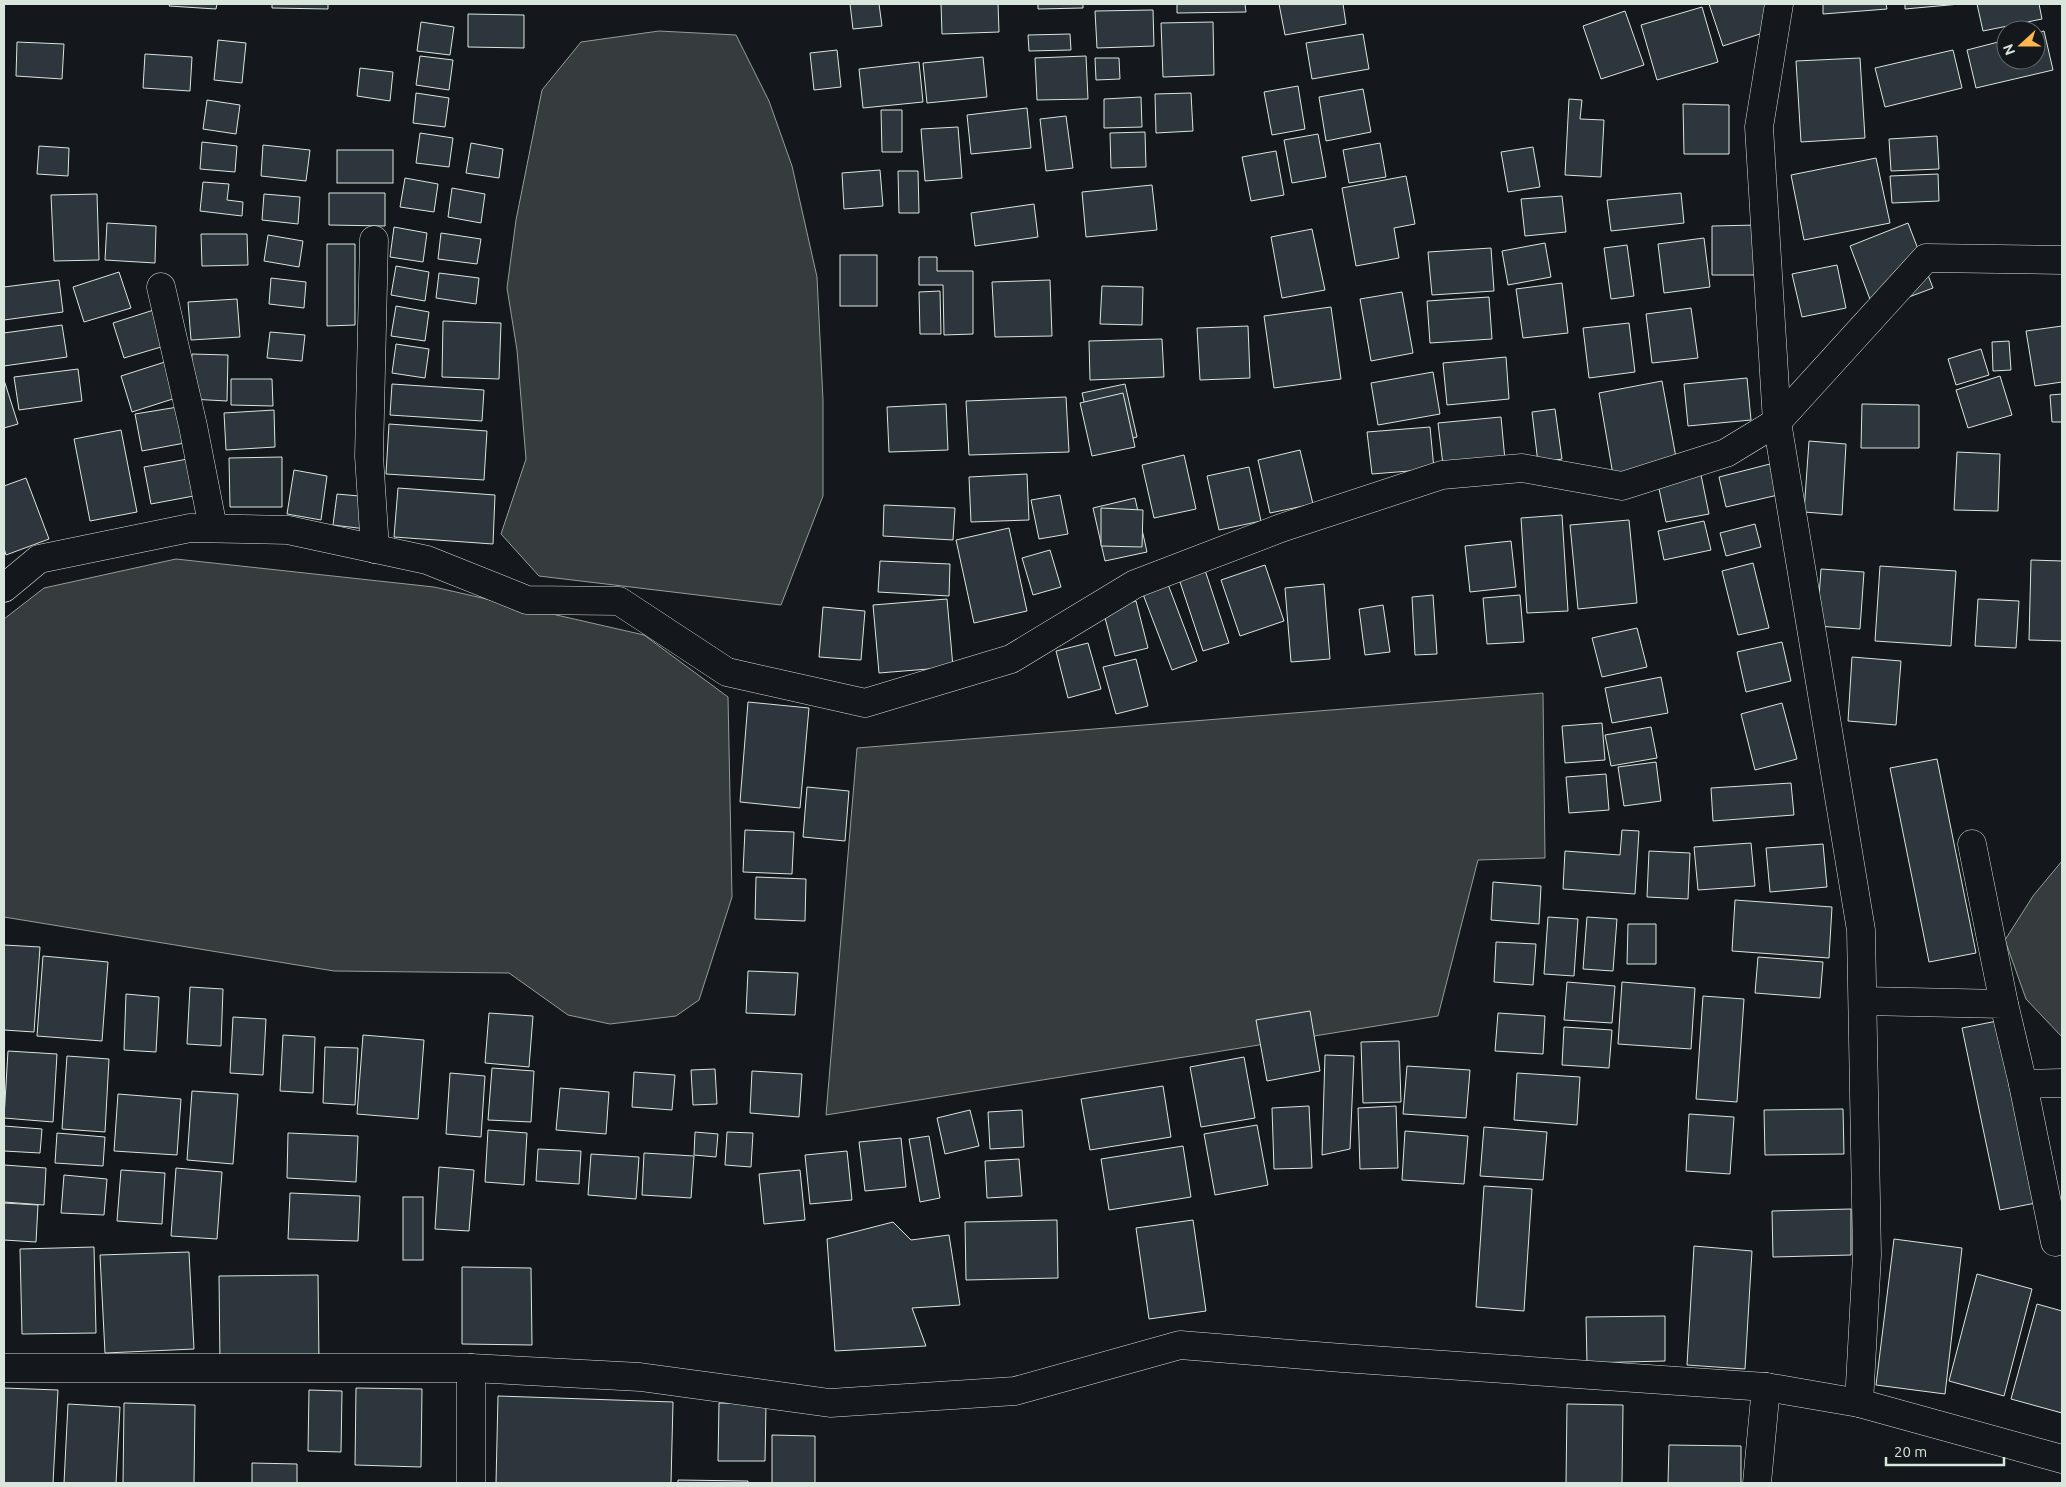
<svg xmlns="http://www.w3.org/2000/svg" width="2066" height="1487" font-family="Ubuntu,sans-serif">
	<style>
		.water { fill: #363b3e; stroke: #939e99 }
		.building { fill: #2c363c; stroke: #d8e6dc }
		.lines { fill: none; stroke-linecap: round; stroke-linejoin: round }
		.street-casing { stroke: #d8e6dc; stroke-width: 29 }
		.secondary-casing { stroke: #d8e6dc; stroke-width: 29 }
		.street { stroke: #14181c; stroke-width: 28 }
		.secondary { stroke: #14181c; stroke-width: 28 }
	</style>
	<rect width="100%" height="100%" fill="#14181c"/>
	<g class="water">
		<path d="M659 31 736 35 769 101 792 166 817 277 823 400V496L781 605 539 576 501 534 526 459 517 350 507 288 516 220 542 90 581 42Z"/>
		<path d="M176 559 434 587 644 635 728 697 732 897 699 1000 676 1016 610 1024 568 1015 509 973 334 971 4 917V619L44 588Z"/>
		<path d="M1543 693 1545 858 1478 860 1438 1016 826 1115 857 748Z"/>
		<path d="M2062 861V1037L2026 999 2005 940 2033 896Z"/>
	</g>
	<g class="building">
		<path d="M170 4H217L216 9 169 6Z"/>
		<path d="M272 4H328V9L272 8Z"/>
		<path d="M850 4H879L882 26 853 29Z"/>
		<path d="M941 4H998L999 32 942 34Z"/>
		<path d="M1038 4H1083V8L1038 9Z"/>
		<path d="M1177 4H1245L1246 12 1177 13Z"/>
		<path d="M1279 4H1343L1346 24 1285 35Z"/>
		<path d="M1709 4H1769L1766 32 1723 46Z"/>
		<path d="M1823 4H1886L1887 9 1823 14Z"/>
		<path d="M1905 4H1960L1905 9Z"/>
		<path d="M1977 4H2039L2042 19 1983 31Z"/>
		<path d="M1702 7 1718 62 1657 80 1641 25Z"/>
		<path d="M1153 10 1154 46 1097 48 1095 11Z"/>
		<path d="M1625 11 1644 65 1601 79 1583 26Z"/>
		<path d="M468 14 524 15V48L468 47Z"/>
		<path d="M421 22 454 27 450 55 417 51Z"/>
		<path d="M1213 22 1214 75 1163 77 1161 23Z"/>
		<path d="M2044 31 2053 70 1976 88 1967 50 2006 40V60H2036V33Z"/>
		<path d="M1070 34 1071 50 1029 51 1028 35Z"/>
		<path d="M1363 34 1369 69 1312 79 1306 43Z"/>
		<path d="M218 40 246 43 242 83 214 80Z"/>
		<path d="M17 42 64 44 62 79 16 76Z"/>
		<path d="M837 50 841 87 814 90 810 53Z"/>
		<path d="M1953 50 1962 88 1885 107 1875 68Z"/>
		<path d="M145 54 192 57 190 91 143 88Z"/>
		<path d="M420 56 453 60 449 90 416 85Z"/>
		<path d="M1086 56 1088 99 1037 100 1035 58Z"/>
		<path d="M983 57 987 97 927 103 923 63Z"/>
		<path d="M1095 58H1119L1120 79 1096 80Z"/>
		<path d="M1860 58 1865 138 1801 142 1796 61Z"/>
		<path d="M919 62 923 102 863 108 859 69Z"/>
		<path d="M360 68 393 72 390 101 357 96Z"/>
		<path d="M1298 86 1305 129 1272 135 1264 92Z"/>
		<path d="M1363 89 1371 132 1326 141 1319 97Z"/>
		<path d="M416 93 449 98 445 127 413 123Z"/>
		<path d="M1191 93 1193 131 1156 133 1155 94Z"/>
		<path d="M1141 97 1142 127 1104 128V99Z"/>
		<path d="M1569 99 1582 100 1580 119 1604 120 1601 177 1565 175Z"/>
		<path d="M207 100 240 105 236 134 203 129Z"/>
		<path d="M1683 104 1729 105V154H1684Z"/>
		<path d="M1027 108 1031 148 971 154 967 115Z"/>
		<path d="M881 110H902V152H882Z"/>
		<path d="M1066 116 1073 168 1046 171 1040 119Z"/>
		<path d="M958 127 962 178 925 181 921 129Z"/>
		<path d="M1145 132 1146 167 1111 168 1110 133Z"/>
		<path d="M420 133 453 138 449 167 416 163Z"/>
		<path d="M1318 134 1326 177 1292 183 1284 140Z"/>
		<path d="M1937 136 1939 169 1891 171 1889 139Z"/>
		<path d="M202 142 237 146 235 172 200 169Z"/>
		<path d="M471 143 503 149 499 178 466 173Z"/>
		<path d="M1380 143 1386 177 1349 183 1343 150Z"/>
		<path d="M263 145 310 150 306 181 261 176Z"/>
		<path d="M39 146 69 148 68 176 37 174Z"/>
		<path d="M1533 147 1540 187 1508 192 1501 152Z"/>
		<rect x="337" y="150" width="56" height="33"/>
		<path d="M1276 151 1284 195 1251 201 1242 157Z"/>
		<path d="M1876 158 1890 223 1804 240 1791 175Z"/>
		<path d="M880 170 883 206 844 209 842 173Z"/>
		<path d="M898 171H918L919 213H899Z"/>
		<path d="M1938 174 1939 201 1892 203 1890 176Z"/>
		<path d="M1406 176 1415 224 1394 228 1399 258 1356 266 1342 188Z"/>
		<path d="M405 178 438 184 434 212 400 207Z"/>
		<path d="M203 182 229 184 227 200 243 202 242 216 200 211Z"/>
		<path d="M1152 185 1157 230 1086 237 1082 192Z"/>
		<path d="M452 188 485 194 481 223 448 217Z"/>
		<path d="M329 193H385V226L329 225Z"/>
		<path d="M1681 193 1684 223 1611 231 1607 200Z"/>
		<path d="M97 194 99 260 54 261 51 195Z"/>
		<path d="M264 194 300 197 298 224 262 220Z"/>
		<path d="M1562 196 1566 232 1525 236 1521 199Z"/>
		<path d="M1034 204 1038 237 975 246 971 213Z"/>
		<path d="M107 223 156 226 155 263 105 260Z"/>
		<path d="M1908 223 1933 288 1874 310 1850 246Z"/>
		<path d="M1758 225V275H1712V226Z"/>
		<path d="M394 227 427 233 423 262 390 257Z"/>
		<path d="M1312 229 1325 290 1282 298 1271 237Z"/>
		<path d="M441 233 481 239 477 264 438 259Z"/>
		<path d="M201 234H247L248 265 202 266Z"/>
		<path d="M268 235 303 241 299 267 264 261Z"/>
		<path d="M1704 238 1710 287 1664 293 1658 244Z"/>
		<path d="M1545 243 1551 277 1508 285 1502 251Z"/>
		<path d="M327 244H355V325L327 326Z"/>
		<path d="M1627 245 1634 296 1611 299 1604 248Z"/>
		<path d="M1491 248 1494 291 1432 295 1428 252Z"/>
		<rect x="840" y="255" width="37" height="51"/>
		<path d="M919 257H937V271H973V334L944 335 943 285H919Z"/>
		<path d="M1837 265 1846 308 1802 317 1792 274Z"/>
		<path d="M396 266 429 272 425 301 391 295Z"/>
		<path d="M119 272 131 308 84 322 73 287Z"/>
		<path d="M439 273 479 278 476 304 436 298Z"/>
		<path d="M271 278 306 282 304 308 269 304Z"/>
		<path d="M59 280 63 312 4 320V287Z"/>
		<path d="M1050 280 1052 336 995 337 992 282Z"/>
		<path d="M1562 283 1568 333 1523 338 1516 289Z"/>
		<path d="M1102 286 1143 287 1142 325 1100 324Z"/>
		<path d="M940 291 941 334H920L919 292Z"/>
		<path d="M1402 292 1413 353 1371 361 1360 299Z"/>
		<path d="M1489 297 1492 339 1430 343 1427 301Z"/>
		<path d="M237 299 240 337 191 340 188 302Z"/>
		<path d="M396 306 429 312 425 341 391 336Z"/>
		<path d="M1331 307 1341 379 1274 388 1264 316Z"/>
		<path d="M160 308 171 344 124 358 113 323Z"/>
		<path d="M1691 308 1698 358 1652 363 1646 314Z"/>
		<path d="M443 321 501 323 499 379 442 377Z"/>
		<path d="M1629 323 1635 372 1589 378 1583 328Z"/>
		<path d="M62 325 67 357 4 366V333Z"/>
		<path d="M1248 326 1250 378 1200 380 1197 328Z"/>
		<path d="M2062 326V382L2035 386 2026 331Z"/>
		<path d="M270 332 305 335 302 361 267 358Z"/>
		<path d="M1162 339 1164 377 1090 380 1089 341Z"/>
		<path d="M2009 341 2011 370 1993 371 1992 342Z"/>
		<path d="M396 344 429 349 425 378 392 373Z"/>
		<path d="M1981 349 1989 375 1956 385 1948 359Z"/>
		<path d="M192 354 228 355 227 401 190 399Z"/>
		<path d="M1506 357 1509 399 1447 405 1443 363Z"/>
		<path d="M168 361 179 397 132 412 121 376Z"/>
		<path d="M78 369 82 401 19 410 14 377Z"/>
		<path d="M1433 372 1440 414 1378 425 1371 383Z"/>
		<path d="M2000 376 2012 415 1968 428 1956 390Z"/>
		<path d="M1747 378 1751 420 1688 426 1684 384Z"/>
		<path d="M231 379H272L273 406 231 405Z"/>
		<path d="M4 380 18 424 4 428Z"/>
		<path d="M1662 381 1677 463 1613 475 1599 393Z"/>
		<path d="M392 384 484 390 482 421 390 415Z"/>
		<path d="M1125 384 1137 437 1095 447 1082 393Z"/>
		<path d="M1123 393 1135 447 1092 456 1080 403Z"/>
		<path d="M2062 394V422H2052L2050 395Z"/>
		<path d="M1066 397 1069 452 969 455 966 401Z"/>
		<path d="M946 404 948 450 889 452 887 407Z"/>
		<path d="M1862 404 1919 405V448H1861Z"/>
		<path d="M184 406 190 442 142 451 135 414Z"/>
		<path d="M1555 409 1562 459 1538 463 1532 412Z"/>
		<path d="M274 410 275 447 226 450 224 413Z"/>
		<path d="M1501 417 1505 460 1443 465 1438 423Z"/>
		<path d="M389 424 487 431 484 480 386 474Z"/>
		<path d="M1430 427 1434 469 1372 474 1367 432Z"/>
		<path d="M121 430 137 512 90 521 74 439Z"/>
		<path d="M1809 441 1846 444 1842 515 1804 512Z"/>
		<path d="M1300 450 1313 504 1270 513 1258 460Z"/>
		<path d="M1957 452 2000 454 1998 511 1954 510Z"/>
		<path d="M1184 455 1196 509 1154 518 1142 465Z"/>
		<path d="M282 457V507H230L229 458Z"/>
		<path d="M193 458 199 495 151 504 144 467Z"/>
		<path d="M1770 464 1778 495 1726 507 1719 477Z"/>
		<path d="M1249 467 1261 521 1219 530 1207 476Z"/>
		<path d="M294 470 327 476 321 520 287 514Z"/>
		<path d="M1027 474 1029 520 971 522 969 477Z"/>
		<path d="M1701 475 1709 514 1666 522 1658 484Z"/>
		<path d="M26 478 49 539 6 555 4 548V486Z"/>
		<path d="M398 488 495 495 493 544 394 537Z"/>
		<path d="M337 494 370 497 366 529 333 525Z"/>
		<path d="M1060 495 1068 534 1039 539 1031 500Z"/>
		<path d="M1135 498 1147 552 1105 561 1093 508Z"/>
		<path d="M884 505 955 508 953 540 883 536Z"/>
		<path d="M1101 508 1143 510 1142 547 1101 546Z"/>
		<path d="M1562 515 1568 611 1527 613 1521 518Z"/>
		<path d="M1629 520 1637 603 1578 609 1570 525Z"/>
		<path d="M1704 521 1711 550 1664 560 1658 531Z"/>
		<path d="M1755 524 1761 547 1726 556 1720 533Z"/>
		<path d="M1009 528 1027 611 974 623 956 540Z"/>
		<path d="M1511 541 1516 587 1470 592 1465 546Z"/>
		<path d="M1050 550 1061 587 1033 595 1022 558Z"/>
		<path d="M2031 560 2062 561V641L2029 640Z"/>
		<path d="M880 561 950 564 949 596 878 592Z"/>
		<path d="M1753 563 1769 628 1738 635 1722 571Z"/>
		<path d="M1265 565 1284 621 1240 636 1221 580Z"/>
		<path d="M1880 566 1956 571 1951 646 1875 641Z"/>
		<path d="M1821 569 1864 572 1860 629 1817 626Z"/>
		<path d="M1205 570 1229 643 1203 651 1179 579Z"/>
		<path d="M1166 579 1197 661 1172 670 1141 589Z"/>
		<path d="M1324 584 1330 659 1291 662 1285 588Z"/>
		<path d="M1433 595 1437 654 1415 655 1412 597Z"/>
		<path d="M1520 595 1524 642 1487 644 1483 598Z"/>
		<path d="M947 599 953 667 879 673 873 605Z"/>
		<path d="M1978 599 2019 601 2016 648 1975 646Z"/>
		<path d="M1136 601 1148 648 1115 656 1103 610Z"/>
		<path d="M1383 605 1390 652 1365 655 1359 609Z"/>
		<path d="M823 607 865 611 861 660 819 657Z"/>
		<path d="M1637 628 1647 667 1602 677 1592 638Z"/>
		<path d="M1782 642 1791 681 1746 692 1737 652Z"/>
		<path d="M1088 643 1101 689 1068 698 1056 651Z"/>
		<path d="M1852 657 1901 661 1896 725 1848 721Z"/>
		<path d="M1136 659 1148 706 1116 714 1103 667Z"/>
		<path d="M1661 677 1668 713 1612 723 1605 688Z"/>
		<path d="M748 702 809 708 800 808 740 802Z"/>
		<path d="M1782 703 1797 759 1755 770 1741 714Z"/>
		<path d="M1602 723 1605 760 1565 763 1562 726Z"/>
		<path d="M1651 727 1657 758 1611 766 1605 735Z"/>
		<path d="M1937 759 1976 953 1929 962 1890 768Z"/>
		<path d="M1656 762 1661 801 1624 806 1618 767Z"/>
		<path d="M1606 774 1609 810 1569 813 1566 777Z"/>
		<path d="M1791 783 1794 815 1713 821 1711 788Z"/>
		<path d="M807 787 849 791 845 841 803 837Z"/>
		<path d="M745 830 794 832 792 874 743 872Z"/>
		<path d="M1622 830 1639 831 1635 894 1563 889 1565 851 1620 855Z"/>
		<path d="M1751 843 1755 886 1698 890 1694 847Z"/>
		<path d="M1823 844 1827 887 1770 892 1766 848Z"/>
		<path d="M1649 851 1690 853 1688 899 1647 897Z"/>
		<path d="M756 877 806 879 805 921 755 919Z"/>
		<path d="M1493 882 1541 886 1539 924 1491 920Z"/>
		<path d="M1735 900 1832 907 1829 958 1732 951Z"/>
		<path d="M1548 917 1578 919 1574 976 1544 974Z"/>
		<path d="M1587 917 1617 919 1613 971 1583 969Z"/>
		<path d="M1628 924H1656V964H1627Z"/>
		<path d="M1496 942 1536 944 1533 985 1494 982Z"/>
		<path d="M4 945 40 947 34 1032 4 1030Z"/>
		<path d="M43 956 108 962 102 1041 37 1036Z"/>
		<path d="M1758 957 1823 962 1820 998 1755 993Z"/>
		<path d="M748 971 798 973 795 1015 746 1013Z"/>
		<path d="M1567 982 1615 986 1612 1023 1564 1020Z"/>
		<path d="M1622 982 1695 988 1691 1049 1618 1044Z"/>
		<path d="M190 987 223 989 221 1046 187 1044Z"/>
		<path d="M126 994 159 997 156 1052 124 1050Z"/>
		<path d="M1703 996 1744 999 1737 1102 1696 1099Z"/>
		<path d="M1310 1011 1320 1071 1267 1081 1256 1020Z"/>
		<path d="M489 1013 533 1016 529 1067 485 1063Z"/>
		<path d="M1498 1013 1545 1016 1543 1054 1495 1051Z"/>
		<path d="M233 1017 266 1019 263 1075 230 1073Z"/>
		<path d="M2002 1020 2041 1202 2000 1210 1962 1028Z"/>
		<path d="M1564 1027 1612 1030 1609 1068 1562 1065Z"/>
		<path d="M283 1035 315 1037 313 1093 280 1091Z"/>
		<path d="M363 1035 424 1040 418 1119 357 1114Z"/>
		<path d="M1399 1041 1401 1102 1363 1103 1361 1042Z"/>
		<path d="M325 1047 358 1048 355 1105 323 1103Z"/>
		<path d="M8 1051 57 1054 53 1122 4 1118Z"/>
		<path d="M1325 1055 1354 1056 1350 1149 1322 1155Z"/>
		<path d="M67 1056 109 1059 105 1132 62 1129Z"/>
		<path d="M1244 1057 1255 1118 1201 1127 1190 1067Z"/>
		<path d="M1407 1066 1470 1070 1466 1118 1403 1114Z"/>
		<path d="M492 1068 534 1071 531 1122 488 1120Z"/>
		<path d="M715 1069 717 1104 693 1105 691 1070Z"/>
		<path d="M752 1071 802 1074 799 1117 750 1113Z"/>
		<path d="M634 1072 675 1075 672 1110 632 1107Z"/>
		<path d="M450 1073 485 1076 481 1137 446 1134Z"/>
		<path d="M1517 1073 1580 1077 1577 1125 1514 1120Z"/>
		<path d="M1163 1086 1171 1137 1090 1150 1081 1099Z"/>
		<path d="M560 1088 609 1092 606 1134 556 1130Z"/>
		<path d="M192 1091 238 1094 233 1164 187 1160Z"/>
		<path d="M118 1094 181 1099 177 1155 114 1151Z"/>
		<path d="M1309 1106 1312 1168 1274 1169 1272 1108Z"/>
		<path d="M1396 1106 1398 1168 1360 1169 1358 1108Z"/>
		<path d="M1843 1109 1844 1154 1765 1155 1764 1110Z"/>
		<path d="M970 1110 979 1146 945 1154 937 1118Z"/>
		<path d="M1022 1110 1024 1147 990 1149 988 1112Z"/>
		<path d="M1689 1114 1734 1117 1730 1174 1686 1171Z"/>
		<path d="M1257 1125 1268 1185 1215 1195 1204 1134Z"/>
		<path d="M4 1126 42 1129 40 1153 4 1151Z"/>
		<path d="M1484 1127 1547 1132 1543 1180 1480 1176Z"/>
		<path d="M488 1130 527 1133 524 1185 485 1182Z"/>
		<path d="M1405 1131 1468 1136 1464 1184 1402 1180Z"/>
		<path d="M695 1132 718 1134 716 1157 694 1155Z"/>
		<path d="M727 1132 753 1133 751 1167 725 1165Z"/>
		<path d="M57 1133 105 1137 103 1166 55 1163Z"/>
		<path d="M288 1133 358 1136 356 1182 287 1178Z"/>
		<path d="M929 1136 940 1198 920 1202 909 1139Z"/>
		<path d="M901 1138 906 1187 865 1191 859 1142Z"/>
		<path d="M1183 1146 1191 1197 1109 1210 1101 1159Z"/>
		<path d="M538 1149 581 1151 579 1184 536 1181Z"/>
		<path d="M847 1151 852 1200 810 1204 805 1155Z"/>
		<path d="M644 1153 694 1156 691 1198 642 1195Z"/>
		<path d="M591 1154 639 1157 636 1199 588 1195Z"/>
		<path d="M1019 1159 1022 1196 987 1198 985 1161Z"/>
		<path d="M4 1165 46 1168 44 1205 4 1202Z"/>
		<path d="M439 1167 474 1170 469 1231 435 1229Z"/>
		<path d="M176 1168 222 1172 217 1239 171 1236Z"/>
		<path d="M121 1170 165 1173 162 1224 117 1221Z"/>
		<path d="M800 1170 805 1220 764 1224 759 1174Z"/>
		<path d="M64 1175 107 1179 104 1215 61 1213Z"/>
		<path d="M1484 1186 1532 1189 1524 1311 1476 1307Z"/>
		<path d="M290 1193 360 1196 358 1241 288 1239Z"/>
		<rect x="403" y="1197" width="20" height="63"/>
		<path d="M4 1203 38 1205 36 1242 4 1240Z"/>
		<path d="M1851 1209V1255L1773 1257 1772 1211Z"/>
		<path d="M1057 1220 1058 1278 966 1280 965 1222Z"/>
		<path d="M1193 1220 1206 1311 1149 1319 1136 1228Z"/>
		<path d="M893 1222 911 1240 949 1235 960 1305 912 1308 926 1346 835 1351 827 1239Z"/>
		<path d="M1894 1239 1962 1248 1945 1394 1876 1385Z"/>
		<path d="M1694 1246 1752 1251 1745 1369 1687 1365Z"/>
		<path d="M94 1247 96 1333 22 1334 20 1249Z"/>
		<path d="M189 1252 194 1349 105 1353 100 1255Z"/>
		<path d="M462 1267 531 1268 532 1345 462 1344Z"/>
		<path d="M1977 1274 2032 1289 2004 1396 1949 1381Z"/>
		<path d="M318 1275 319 1363 220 1364 219 1276Z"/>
		<path d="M2037 1304 2062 1311V1413L2011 1399Z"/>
		<path d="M1665 1316V1361L1587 1363 1586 1317Z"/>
		<path d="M4 1388 58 1390 53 1483H4Z"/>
		<path d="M356 1388 422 1389 421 1467 355 1465Z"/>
		<path d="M309 1390 342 1391 341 1452 308 1451Z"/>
		<path d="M498 1396 673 1402 671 1483H496Z"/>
		<path d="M124 1403 195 1405 194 1483H123Z"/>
		<path d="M719 1403 766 1404 765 1461H718Z"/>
		<path d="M68 1404 120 1407 116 1483H64Z"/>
		<path d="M1567 1404 1623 1405 1622 1483H1566Z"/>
		<path d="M772 1435 815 1436V1483H772Z"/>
		<path d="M1669 1445 1741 1446V1483H1668Z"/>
		<path d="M252 1463 297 1464V1483H252Z"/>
		<path d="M678 1480 748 1481V1483H678Z"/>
	</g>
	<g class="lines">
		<defs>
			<g id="street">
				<path d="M1779 4 1759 127 1777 422 1861 930 1867 1255 1859 1403"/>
				<path d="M374 240 369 456 375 549"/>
				<path d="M161 287 193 426 213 528"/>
				<path d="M4 588 39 559 190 528 288 530 427 560 527 600 619 601 727 672 865 703 1011 659 1135 584 1281 528 1442 475 1522 468 1622 486 1726 453 1777 422 1926 258 2062 260"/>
				<path d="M1972 844 2004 1004"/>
				<path d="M1863 1001 2004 1004 2023 1084 2062 1083"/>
				<path d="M2023 1084 2055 1242"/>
				<path d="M471 1483V1368"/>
				<path d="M1757 1483 1766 1387"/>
			</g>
			<path id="secondary" d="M4 1368H471L640 1377 830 1403 1015 1391 1180 1345 1342 1358 1766 1387 1859 1403 2062 1459"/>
		</defs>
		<use href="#street" class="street-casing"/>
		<use href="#secondary" class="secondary-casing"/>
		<use href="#street" class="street"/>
		<use href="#secondary" class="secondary"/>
	</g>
	<rect width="2066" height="1487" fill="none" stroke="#d8e6dc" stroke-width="10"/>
	<g transform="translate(2021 45) rotate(249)"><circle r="24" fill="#14181c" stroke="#626a69"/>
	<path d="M0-4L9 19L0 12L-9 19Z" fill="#ffb74d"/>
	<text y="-8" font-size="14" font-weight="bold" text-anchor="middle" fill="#d8e6dc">N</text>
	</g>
	<path d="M1886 1457v8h118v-8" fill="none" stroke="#d8e6dc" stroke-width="2.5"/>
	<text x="1894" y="1457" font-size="15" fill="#d8e6dc" stroke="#14181c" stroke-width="4" paint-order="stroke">20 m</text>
</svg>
